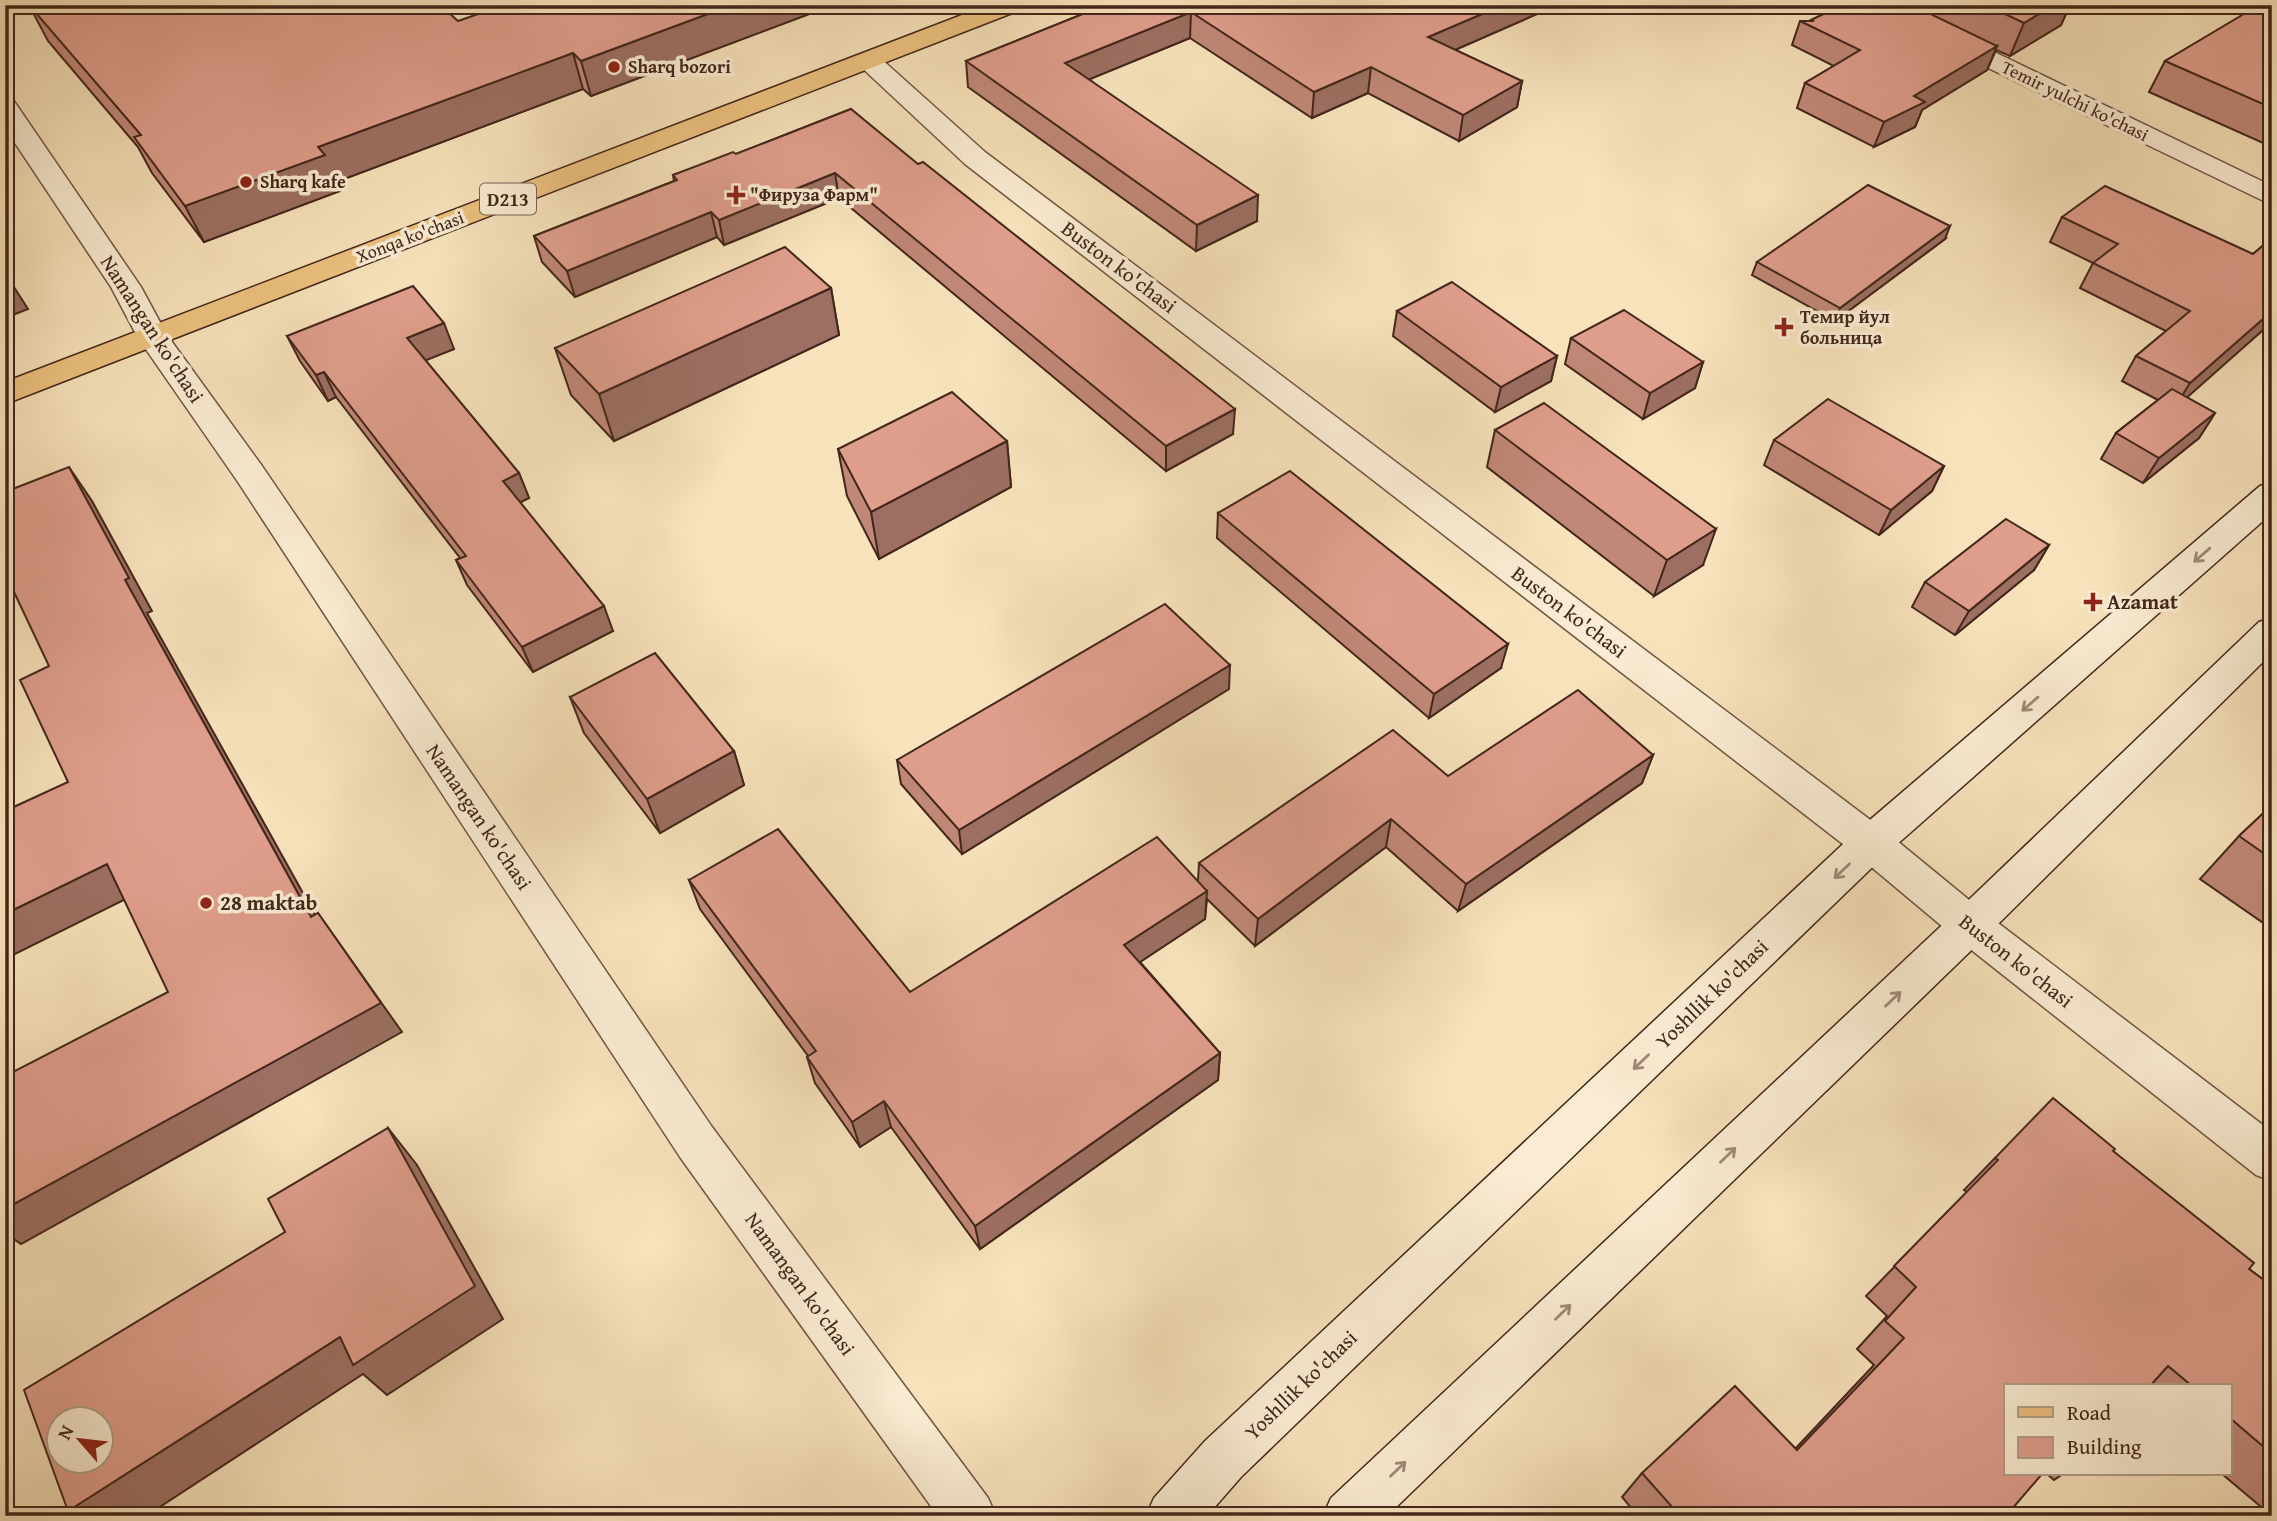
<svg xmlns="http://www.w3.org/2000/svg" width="2277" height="1521" font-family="'Gentium Book Plus',serif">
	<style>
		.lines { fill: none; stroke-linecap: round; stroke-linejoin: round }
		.minor-casing { stroke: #705542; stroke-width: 3 }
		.secondary-casing { stroke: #43261a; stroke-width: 3 }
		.primary-casing { stroke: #43261a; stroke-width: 3 }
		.minor { fill: #faecd3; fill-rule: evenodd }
		.secondary { fill: #faecd3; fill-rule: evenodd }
		.primary { fill: #ecc17e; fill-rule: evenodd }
		.wall { fill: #c08878; stroke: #43261a; stroke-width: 2 }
		.shaded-wall { fill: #9c6f62; stroke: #43261a; stroke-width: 2 }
		.building { fill: #df9e8c; stroke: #43261a; stroke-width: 2; fill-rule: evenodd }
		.oneway { stroke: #9e8976 }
		.poi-dot { fill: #8f2418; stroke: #faecd3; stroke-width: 2.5 }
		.labels { text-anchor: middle; stroke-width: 7; stroke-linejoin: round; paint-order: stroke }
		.far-poi-label { font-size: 18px; font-weight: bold; fill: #43261a; stroke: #faecd3; text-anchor: start }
		.far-street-label { font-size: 18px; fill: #43261a; stroke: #faecd3 }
		.shield { fill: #faecd3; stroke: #7a6152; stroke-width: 2 }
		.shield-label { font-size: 19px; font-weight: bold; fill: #43261a }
		.street-label { font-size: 21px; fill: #43261a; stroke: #faecd3 }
		.poi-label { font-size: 21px; font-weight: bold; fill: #43261a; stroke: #faecd3; text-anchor: start }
	</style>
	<rect width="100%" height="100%" fill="#f7e2bb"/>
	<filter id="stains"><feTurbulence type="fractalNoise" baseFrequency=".00286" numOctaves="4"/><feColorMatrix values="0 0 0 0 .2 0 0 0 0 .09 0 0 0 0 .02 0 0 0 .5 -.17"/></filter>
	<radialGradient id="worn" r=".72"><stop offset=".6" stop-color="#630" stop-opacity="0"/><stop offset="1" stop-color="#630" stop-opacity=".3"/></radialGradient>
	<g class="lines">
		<defs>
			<g id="minor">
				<path d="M1865 5H1897L2272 186V205L1868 10Z"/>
				<path d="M869 53 878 56 985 152 1885 831 1985 913 2272 1132V1181L2256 1175 1955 937 1857 855 965 164 860 66 856 61 860 56Z"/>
				<path d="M5 99 14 101 18 107 141 287 167 335 262 466 712 1127 988 1498 996 1516H938L680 1157 238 482 138 338 111 287 5 128Z"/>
			</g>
			<g id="secondary">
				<path d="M2272 482V513L1885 855 1241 1477 1207 1516H1146L1154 1498 1205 1441 1857 831 2260 486Z"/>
				<path d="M2272 618V653L1985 937 1387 1516H1323L1331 1498 1955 913 2259 622Z"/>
			</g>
			<path id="primary" d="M988 5H1023L1020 10 5 404V382Z"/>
		</defs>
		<use href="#minor" class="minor-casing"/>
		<use href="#secondary" class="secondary-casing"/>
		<use href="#primary" class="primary-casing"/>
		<use href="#minor" class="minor"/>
		<use href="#secondary" class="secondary"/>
		<use href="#primary" class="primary"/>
	</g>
	<g class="wall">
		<path d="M29 5 458 21 833 5 591 96 583 89 336 182 340 191 204 242 152 173 138 147 48 41Z"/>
		<path d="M1105 5H1553V7L1455 50 1522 81 1517 107 1459 141 1368 93 1312 118 1190 38 1089 79 1257 221 1196 251 968 87 966 61Z"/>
		<path d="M1842 5H2070L2061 25 2010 56 1996 50 1987 70 1922 110 1915 127 1874 147 1797 108 1805 83 1834 66 1792 45 1800 21H1810L1811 20Z"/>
		<path d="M2221 5H2272V147L2149 92 2165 61 2243 15Z"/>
		<path d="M851 109 1233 434 1166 471 839 198 724 245 717 237 575 297 542 262 534 236 674 181 673 175 736 154Z"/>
		<path d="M2062 217 2253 254 2272 238V322L2186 397 2215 413 2199 438 2143 483 2101 459 2116 433 2158 400 2122 381 2136 356 2166 331 2080 288 2093 263 2050 242Z"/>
		<path d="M1945 239 1835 321 1752 275 1757 262Z"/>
		<path d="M831 288 839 335 614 441 571 395 555 348Z"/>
		<path d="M1397 311 1557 356 1551 381 1495 412 1393 336Z"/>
		<path d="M287 336 454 349 425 360 519 473 529 498 520 502 613 631 533 672 467 585 456 560 460 558 336 397 328 401 300 361Z"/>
		<path d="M1571 338 1703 362 1695 388 1643 419 1565 364Z"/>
		<path d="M1495 430 1703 565 1654 596 1487 467Z"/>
		<path d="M1774 440 1944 466 1932 491 1879 535 1764 465Z"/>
		<path d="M1007 441 1011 487 879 559 847 496 838 449Z"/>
		<path d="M1218 513 1501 668 1429 718 1217 538Z"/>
		<path d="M2049 545 2034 570 1955 635 1912 607 1925 582Z"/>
		<path d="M1229 689 962 854 901 784 897 760Z"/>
		<path d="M570 697 734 751 744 785 660 833 584 733Z"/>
		<path d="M1653 755 1642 783 1458 911 1386 847 1255 946 1207 899 1205 919 1140 962 1220 1053 1218 1080 980 1249 891 1127 860 1147 815 1083 807 1057 808 1056 700 909 689 880 910 992 1198 881 1199 863 1448 776Z"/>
		<path d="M2272 805V929L2200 879 2239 836Z"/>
		<path d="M2113 1151 2249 1269 2272 1286V1516L2222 1474H2230V1386H2006V1516H1638L1622 1497 1642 1473 1795 1449 1874 1365 1857 1349 1887 1316 1866 1296 1967 1192 1964 1190 1995 1158Z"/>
		<path d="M2047 1474H2063L2054 1480Z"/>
	</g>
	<g class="shaded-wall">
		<path d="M732 5H833L591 96 581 61Z"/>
		<path d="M1503 5H1553V7L1425 63 1428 37Z"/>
		<path d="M2053 5H2070L2061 25 2010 56 2024 23Z"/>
		<path d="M1191 12 1190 38 1066 89 1065 63Z"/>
		<path d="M1997 46 1987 70 1922 110 1915 127 1874 147 1884 122 1914 96Z"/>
		<path d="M573 53 583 89 336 182 340 191 204 242 185 206 318 147Z"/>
		<path d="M1371 67 1368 93 1312 118 1314 92Z"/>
		<path d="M1522 81 1517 107 1459 141 1463 115Z"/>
		<path d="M835 173 839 198 724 245 719 220Z"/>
		<path d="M1258 195 1257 221 1196 251 1197 225Z"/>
		<path d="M711 212 717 237 575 297 567 271Z"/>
		<path d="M1950 226 1945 239 1835 321 1840 308Z"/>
		<path d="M5 273 28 309 5 318Z"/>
		<path d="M831 288 839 335 614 441 599 394Z"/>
		<path d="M2272 311V322L2174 409 2190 383Z"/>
		<path d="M444 323 454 349 417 364 407 338Z"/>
		<path d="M1557 356 1551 381 1495 412 1501 387Z"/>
		<path d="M1703 362 1695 388 1643 419 1650 393Z"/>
		<path d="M324 372 336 397 328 401 316 375Z"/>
		<path d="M1235 409 1233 434 1166 471V446Z"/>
		<path d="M2215 413 2199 438 2143 483 2159 458Z"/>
		<path d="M1007 441 1011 487 879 559 871 512Z"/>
		<path d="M1944 466 1932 491 1879 535 1891 510Z"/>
		<path d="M69 467 92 501 152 611 147 613 333 947 311 917 125 580Z"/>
		<path d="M519 473 529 498 513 506 503 481Z"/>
		<path d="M1716 529 1703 565 1654 596 1667 560Z"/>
		<path d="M2049 545 2034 570 1955 635 1969 611Z"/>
		<path d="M5 566 21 587 5 593Z"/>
		<path d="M604 606 613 631 533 672 522 647Z"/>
		<path d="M1508 644 1501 668 1429 718 1434 694Z"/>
		<path d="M1230 665 1229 689 962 854 959 830Z"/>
		<path d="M734 751 744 785 660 833 647 799Z"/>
		<path d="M1653 755 1642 783 1458 911 1466 884Z"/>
		<path d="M1391 819 1386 847 1255 946 1258 919Z"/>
		<path d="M107 864 134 895 5 959V914Z"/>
		<path d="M1207 891 1205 919 1125 972 1124 945Z"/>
		<path d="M318 913 402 1032 21 1244 5 1233V1209Z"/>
		<path d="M1220 1053 1218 1080 980 1249 975 1226Z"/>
		<path d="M884 1101 891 1127 860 1147 852 1122Z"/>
		<path d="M388 1128 417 1165 503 1319 387 1395 363 1374 146 1516H78L68 1511 340 1337Z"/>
	</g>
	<g class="building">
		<path d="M29 5H440L458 21 504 5H732L581 61 573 53 318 147 325 155 185 206 134 137 141 135Z"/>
		<path d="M1105 5H1503L1428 37 1522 81 1463 115 1371 67 1314 92 1191 12 1065 63 1258 195 1197 225 966 61Z"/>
		<path d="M1842 5H1912L1997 46 1914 96 1925 102 1884 122 1805 83 1860 50 1800 21H1814L1811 20Z"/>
		<path d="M1986 5H2054L2024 23Z"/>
		<path d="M2259 5H2272V108L2165 61Z"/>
		<path d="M851 109 918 164 923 162 1235 409 1166 446 835 173 719 220 711 212 567 271 534 236 677 180 673 175 733 152 736 154Z"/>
		<path d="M1868 185 1950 226 1840 308 1757 262Z"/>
		<path d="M2105 186 2253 254 2272 238V311L2190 383 2136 356 2190 311 2093 263 2118 244 2062 217Z"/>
		<path d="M785 247 831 288 599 394 555 348Z"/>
		<path d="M5 273 12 284 5 287Z"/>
		<path d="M1452 282 1557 356 1501 387 1397 311Z"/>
		<path d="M413 286 444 323 407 338 519 473 503 481 604 606 522 647 456 560 466 556 324 372 316 375 287 336Z"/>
		<path d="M1624 310 1703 362 1650 393 1571 338Z"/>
		<path d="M2172 389 2215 413 2159 458 2116 433Z"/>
		<path d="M952 392 1007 441 871 512 838 449Z"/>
		<path d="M1828 399 1944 466 1891 510 1774 440Z"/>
		<path d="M1544 403 1716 529 1667 560 1495 430Z"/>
		<path d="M69 467 129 578 125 580 311 917 318 913 381 1003 5 1209V1076L168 992 107 864 5 914V811L68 782 20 680 49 666 5 573V492Z"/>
		<path d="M1290 471 1508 644 1434 694 1218 513Z"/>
		<path d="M2006 519 2049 545 1969 611 1925 582Z"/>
		<path d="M1165 604 1230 665 959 830 897 760Z"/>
		<path d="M655 653 734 751 647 799 570 697Z"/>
		<path d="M1578 690 1653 755 1466 884 1391 819 1258 919 1199 863 1393 730 1448 776Z"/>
		<path d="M2272 805V859L2239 836Z"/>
		<path d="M778 829 910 992 1157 837 1207 891 1124 945 1220 1053 975 1226 884 1101 852 1122 807 1057 816 1051 689 880Z"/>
		<path d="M2053 1098 2115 1149 2113 1151 2254 1263 2249 1269 2272 1286V1454L2230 1418V1386H2192L2168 1366 2150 1386H2006V1474H2042L2006 1516H1680L1642 1473 1735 1386 1797 1450 1904 1338 1885 1321 1916 1287 1894 1266 1998 1160 1995 1158Z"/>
		<path d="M388 1128 475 1286 353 1365 340 1337 68 1511 24 1390 285 1232 268 1199ZM60 1419H102V1461H60Z"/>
	</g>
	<defs><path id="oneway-shaft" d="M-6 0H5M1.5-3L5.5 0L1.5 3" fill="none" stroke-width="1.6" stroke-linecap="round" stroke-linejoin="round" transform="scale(1.75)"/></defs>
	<g class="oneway">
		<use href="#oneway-shaft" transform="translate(2202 555) rotate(139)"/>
		<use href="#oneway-shaft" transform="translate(2030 704) rotate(139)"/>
		<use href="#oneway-shaft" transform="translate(1842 871) rotate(136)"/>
		<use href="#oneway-shaft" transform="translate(1893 999) rotate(-44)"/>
		<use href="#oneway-shaft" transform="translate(1641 1062) rotate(136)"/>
		<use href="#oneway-shaft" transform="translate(1728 1155) rotate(-44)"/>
		<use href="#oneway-shaft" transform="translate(1563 1312) rotate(-44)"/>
		<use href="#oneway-shaft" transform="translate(1398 1469) rotate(-44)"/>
	</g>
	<g class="poi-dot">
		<circle cx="614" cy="67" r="7"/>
		<circle cx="246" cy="182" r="7"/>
		<path d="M732.5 184.5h7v7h7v7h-7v7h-7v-7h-7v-7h7z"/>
		<path d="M1780.5 316.5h7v7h7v7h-7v7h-7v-7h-7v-7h7z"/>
		<path d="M2089.5 591.5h7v7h7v7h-7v7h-7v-7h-7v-7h7z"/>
		<circle cx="206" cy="903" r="7"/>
	</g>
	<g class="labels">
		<g class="far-poi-label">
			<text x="628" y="73">Sharq bozori</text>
			<text x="260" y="188">Sharq kafe</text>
			<text x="750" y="201">"Фируза Фарм"</text>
			<text x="1800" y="323">Темир йул<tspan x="1800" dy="21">больница</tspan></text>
		</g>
		<g class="far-street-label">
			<text transform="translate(2075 101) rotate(26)" y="6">Temir yulchi ko'chasi</text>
			<text transform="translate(410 237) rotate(-21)" y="6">Xonqa ko'chasi</text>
		</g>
		<rect class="shield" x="480" y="183.5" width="56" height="31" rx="5"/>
		<g class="shield-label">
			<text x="508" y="206">D213</text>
		</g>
		<g class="street-label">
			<text transform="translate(1119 267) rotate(37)" y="7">Buston ko'chasi</text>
			<text transform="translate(152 329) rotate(57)" y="7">Namangan ko'chasi</text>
			<text transform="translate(1569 612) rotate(37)" y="7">Buston ko'chasi</text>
			<text transform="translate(479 817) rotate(56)" y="7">Namangan ko'chasi</text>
			<text transform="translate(2016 961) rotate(38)" y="7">Buston ko'chasi</text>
			<text transform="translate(1712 994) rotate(-44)" y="7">Yoshllik ko'chasi</text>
			<text transform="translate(800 1284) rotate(54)" y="7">Namangan ko'chasi</text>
			<text transform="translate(1301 1385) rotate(-44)" y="7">Yoshllik ko'chasi</text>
		</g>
		<g class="poi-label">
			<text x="2107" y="609">Azamat</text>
			<text x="220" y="910">28 maktab</text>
		</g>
	</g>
	<rect width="2277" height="1521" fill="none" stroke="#f7e2bb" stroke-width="28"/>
	<rect x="7" y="7" width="2263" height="1507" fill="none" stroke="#43261a" stroke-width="3.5"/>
	<rect x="14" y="14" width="2249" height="1493" fill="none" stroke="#43261a" stroke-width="2"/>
	<rect x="2004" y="1384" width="228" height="91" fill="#faecd3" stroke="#b19d89" stroke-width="2"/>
	<rect x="2018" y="1407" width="35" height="10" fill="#ecc17e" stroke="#b19d89" stroke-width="2"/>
	<text x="2067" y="1420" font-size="21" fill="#43261a">Road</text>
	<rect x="2018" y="1437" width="35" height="21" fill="#df9e8c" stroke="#b19d89" stroke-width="2"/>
	<text x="2067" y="1454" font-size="21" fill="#43261a">Building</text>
	<g transform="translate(80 1440) rotate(298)"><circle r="33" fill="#faecd3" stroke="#b19d89" stroke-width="2"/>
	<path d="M0-5L12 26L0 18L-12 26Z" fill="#8f2418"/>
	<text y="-10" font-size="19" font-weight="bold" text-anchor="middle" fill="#43261a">N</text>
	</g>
	<rect width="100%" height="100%" filter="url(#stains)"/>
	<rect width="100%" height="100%" fill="url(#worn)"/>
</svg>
